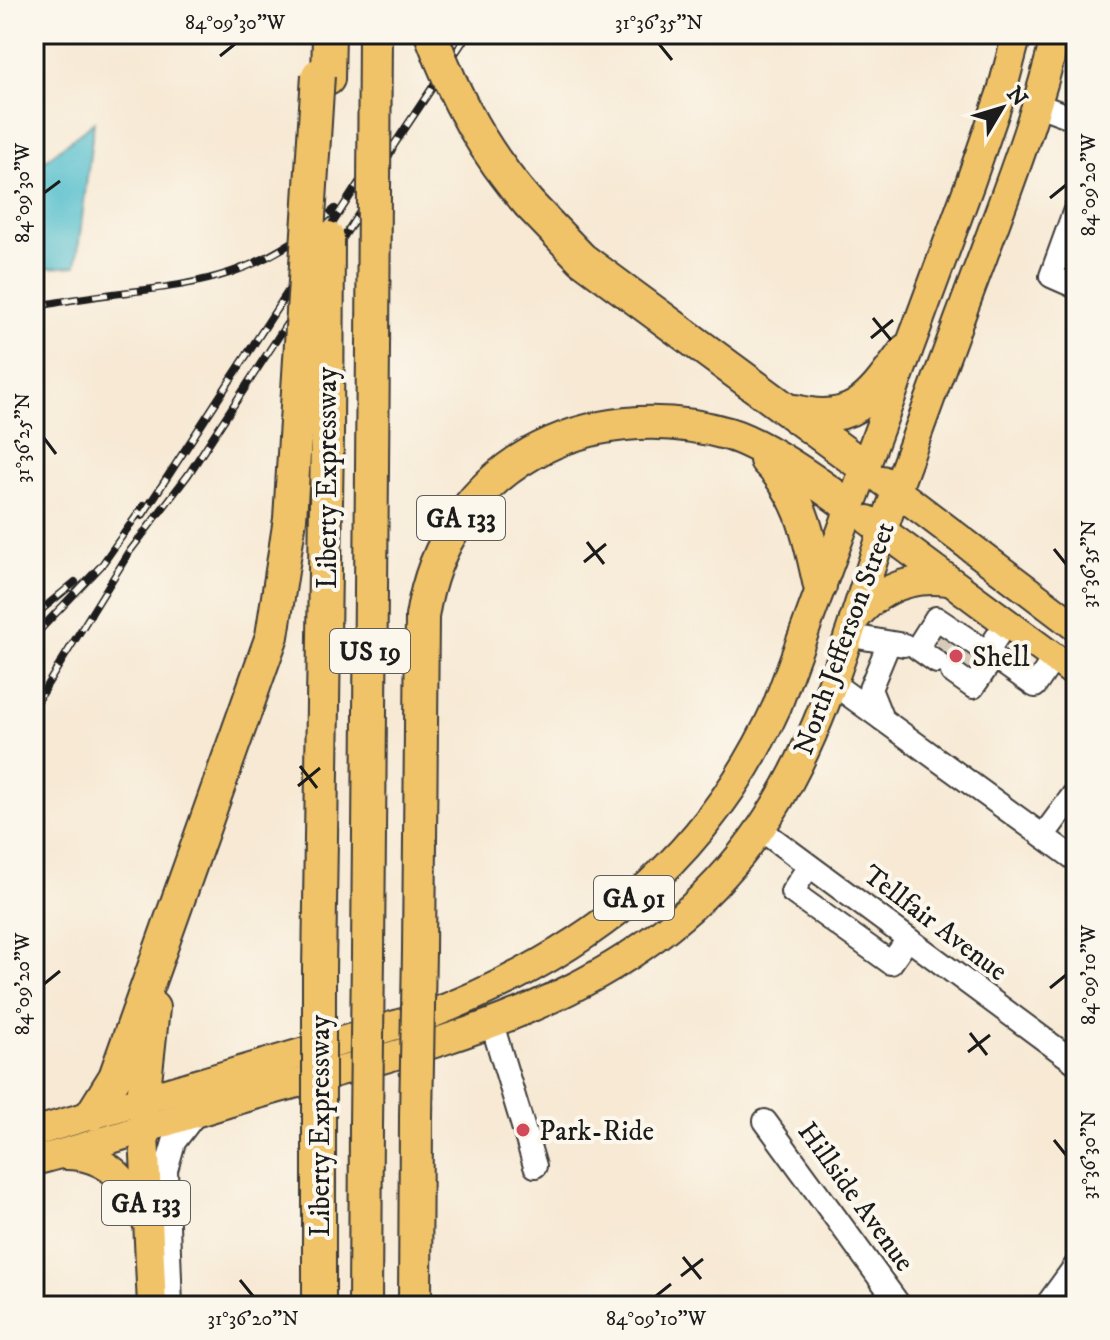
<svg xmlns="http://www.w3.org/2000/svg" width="1110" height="1340" font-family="'IM FELL DW Pica',serif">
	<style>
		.water { fill: #51bdcc; stroke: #366c74; stroke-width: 2 }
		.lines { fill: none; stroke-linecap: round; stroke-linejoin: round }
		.minor-tunnel { stroke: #d6cab8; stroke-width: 22; stroke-dasharray: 22 11; stroke-linecap: butt }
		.minor-casing { stroke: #3d3b38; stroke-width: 26 }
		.major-casing { stroke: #3d3b38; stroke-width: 32 }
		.highway-casing { stroke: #3d3b38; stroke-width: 36 }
		.minor { stroke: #fff; stroke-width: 22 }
		.major { stroke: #f1c369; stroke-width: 28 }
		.highway { stroke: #f1c369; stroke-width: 32 }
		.rail-casing { stroke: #1c1c1c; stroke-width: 8 }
		.rail { stroke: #fbf7ec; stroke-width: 5; stroke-dasharray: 15; stroke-linecap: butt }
		.highway-bridge-casing { stroke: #3d3b38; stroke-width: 36; stroke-linecap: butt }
		.highway-bridge { stroke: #f1c369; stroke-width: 32 }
		.ticks { fill: none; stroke: #1c1c1c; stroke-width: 3 }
		.poi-dot { fill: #d1495b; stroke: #fbf7ec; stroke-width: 3 }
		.labels { text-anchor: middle; stroke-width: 8; stroke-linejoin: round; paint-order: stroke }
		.shield { fill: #fbf7ec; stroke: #5f5e5a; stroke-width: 2 }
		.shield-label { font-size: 26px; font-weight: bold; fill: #1c1c1c }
		.street-label { font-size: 28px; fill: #1c1c1c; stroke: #fbf7ec }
		.poi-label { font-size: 28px; fill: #1c1c1c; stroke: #fbf7ec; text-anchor: start }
		.neatline { fill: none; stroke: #1c1c1c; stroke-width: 3 }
		.ticks-label { font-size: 20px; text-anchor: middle; fill: #1c1c1c }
	</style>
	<rect width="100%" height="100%" fill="#fbf7ec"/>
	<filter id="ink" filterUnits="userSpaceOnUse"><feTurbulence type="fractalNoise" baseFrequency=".0125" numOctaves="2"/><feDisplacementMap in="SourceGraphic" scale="16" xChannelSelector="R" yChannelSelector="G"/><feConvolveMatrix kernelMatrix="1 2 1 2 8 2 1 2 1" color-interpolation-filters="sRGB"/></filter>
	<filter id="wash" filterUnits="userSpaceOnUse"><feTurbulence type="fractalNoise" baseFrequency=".006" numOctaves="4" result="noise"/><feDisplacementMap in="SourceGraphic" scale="32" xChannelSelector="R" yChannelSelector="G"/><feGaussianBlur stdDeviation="1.8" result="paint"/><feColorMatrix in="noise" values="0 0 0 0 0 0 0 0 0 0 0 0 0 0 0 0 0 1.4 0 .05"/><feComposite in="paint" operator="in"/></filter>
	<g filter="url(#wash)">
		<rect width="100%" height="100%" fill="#f7e9d4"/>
		<path class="water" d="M94 122 76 266 34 269V169Z"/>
	</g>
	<g filter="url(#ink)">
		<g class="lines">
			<g class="minor-tunnel">
				<path d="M938 646 947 634"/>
				<path d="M965 667 975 654"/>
			</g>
			<defs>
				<g id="minor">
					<path d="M1038 105 1076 119"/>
					<path d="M1076 207 1051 276 1076 287"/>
					<path d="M846 635 904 645"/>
					<path d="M994 657 1035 686 1054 658"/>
					<path d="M937 662 917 648 936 618 987 652"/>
					<path d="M952 672 973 687 994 657 987 652 1006 623"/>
					<path d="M831 682 1076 860"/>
					<path d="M882 719 870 689 889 643"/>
					<path d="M760 829 1076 1063"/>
					<path d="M1043 836 1076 791"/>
					<path d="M809 866 792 892 891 963 908 939"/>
					<path d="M492 1024 535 1166"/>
					<path d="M765 1121 900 1306"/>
					<path d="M171 1306 166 1170 174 1142 197 1112"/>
					<path d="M1046 1306 1076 1265"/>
				</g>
				<g id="major">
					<path d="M882 480 1076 627"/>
					<path d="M868 520 1076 674"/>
					<path d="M854 620C878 589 910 576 948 581"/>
					<path d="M143 1112 152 1306"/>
					<path d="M34 1132 426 1016C584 956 706 863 777 706L970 183 1002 91 1017 34"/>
					<path d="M66 1155C105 1155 130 1180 142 1216"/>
					<path d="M34 1161C109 1142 183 1115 258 1094 455 1038 655 997 772 811 834 713 859 592 899 484 927 408 954 332 983 256 1010 183 1038 111 1056 34"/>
				</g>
				<g id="highway">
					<path d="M328 79 329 34"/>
					<path d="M530 205 582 259 863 466"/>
					<path d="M795 411C856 427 873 394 906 350"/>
					<path d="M766 460C803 496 809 538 820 586"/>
					<path d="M419 951 422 617C445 466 588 393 729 434 765 445 818 483 849 506"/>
					<path d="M368 955 373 347"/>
					<path d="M319 971 327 436"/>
					<path d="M143 1099 153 1008"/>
					<path d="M92 1114 115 1077 272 636 290 519 295 438"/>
					<path d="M319 1306V1141"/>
					<path d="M365 1306 366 1125"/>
					<path d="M415 1306 416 1118"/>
				</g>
			</defs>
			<use href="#minor" class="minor-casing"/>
			<use href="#major" class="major-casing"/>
			<use href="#highway" class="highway-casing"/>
			<use href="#minor" class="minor"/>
			<use href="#major" class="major"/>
			<use href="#highway" class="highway"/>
			<defs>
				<g id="rail">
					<path d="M34 307C156 280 232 302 335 209"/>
					<path d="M142 516 382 147"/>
					<path d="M34 616 75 582"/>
					<path d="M34 636 101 566 144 505"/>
					<path d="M34 706 130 551 188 475 369 198 394 145 468 34"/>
				</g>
			</defs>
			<use href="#rail" class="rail-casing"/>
			<use href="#rail" class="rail"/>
			<defs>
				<g id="highway-bridge">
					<path d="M431 34C455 99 484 153 530 205"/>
					<path d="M373 347 375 34"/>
					<path d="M327 436 328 238"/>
					<path d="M295 438 318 75"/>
					<path d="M319 971V1141"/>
					<path d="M416 1118 419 951"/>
					<path d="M366 1125 368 955"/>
				</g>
			</defs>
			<use href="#highway-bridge" class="highway-bridge-casing"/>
			<use href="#highway-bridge" class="highway-bridge"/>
		</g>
	</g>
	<path class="ticks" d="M659 44 672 60M220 56 235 44M44 193 60 181M1050 198 1066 185M873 318 891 340M871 338 893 320M44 438 56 454M587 542 604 564M1054 549 1066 564M584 562 606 544M300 766 317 788M298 786 320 768M44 984 60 971M1050 988 1066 975M970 1033 987 1055M968 1052 990 1035M1054 1140 1066 1155M683 1257 701 1279M681 1276 703 1259M240 1280 253 1296M656 1296 671 1284"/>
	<g class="poi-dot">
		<circle cx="956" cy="656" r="8"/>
		<circle cx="523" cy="1130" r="8"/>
	</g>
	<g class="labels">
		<g class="shield">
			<rect x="417" y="496" width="88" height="44" rx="6"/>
			<rect x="330" y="629" width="80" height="44" rx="6"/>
			<rect x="594" y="876" width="80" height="44" rx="6"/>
			<rect x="102" y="1181" width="88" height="44" rx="6"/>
		</g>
		<g class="shield-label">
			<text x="461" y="527">GA 133</text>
			<text x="370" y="660">US 19</text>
			<text x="634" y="907">GA 91</text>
			<text x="146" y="1212">GA 133</text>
		</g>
		<g class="street-label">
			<text transform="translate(326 478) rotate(-90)" y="10">Liberty Expressway</text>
			<text transform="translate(843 638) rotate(-70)" y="10">North Jefferson Street</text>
			<text transform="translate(936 922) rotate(37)" y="10">Tellfair Avenue</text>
			<text transform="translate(319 1126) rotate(-90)" y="10">Liberty Expressway</text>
			<text transform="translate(857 1196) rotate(54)" y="10">Hillside Avenue</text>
		</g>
		<g class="poi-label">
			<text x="972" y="666">Shell</text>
			<text x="539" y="1140">Park-Ride</text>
		</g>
	</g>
	<rect width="1110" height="1340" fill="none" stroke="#fbf7ec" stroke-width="88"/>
	<g transform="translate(1002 108) rotate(52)" stroke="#fbf7ec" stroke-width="6" paint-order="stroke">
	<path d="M0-6L14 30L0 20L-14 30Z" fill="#1c1c1c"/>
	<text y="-12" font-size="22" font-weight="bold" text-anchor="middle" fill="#1c1c1c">N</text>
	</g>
	<rect x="44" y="44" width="1022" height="1252" class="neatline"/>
	<g class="ticks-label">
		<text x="235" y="29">84°09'30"W</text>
		<text x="659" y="29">31°36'35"N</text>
		<text transform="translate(1088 185) rotate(-90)" y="7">84°09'20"W</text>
		<text transform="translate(22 193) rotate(-90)" y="7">84°09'30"W</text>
		<text transform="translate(22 438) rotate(-90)" y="7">31°36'25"N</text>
		<text transform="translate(1088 564) rotate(-90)" y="7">31°36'35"N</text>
		<text transform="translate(1088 975) rotate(-90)" y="7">84°09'10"W</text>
		<text transform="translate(22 984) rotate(-90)" y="7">84°09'20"W</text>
		<text transform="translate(1088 1155) rotate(-90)" y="7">31°36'30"N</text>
		<text x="253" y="1325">31°36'20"N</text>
		<text x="656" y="1325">84°09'10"W</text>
	</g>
</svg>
